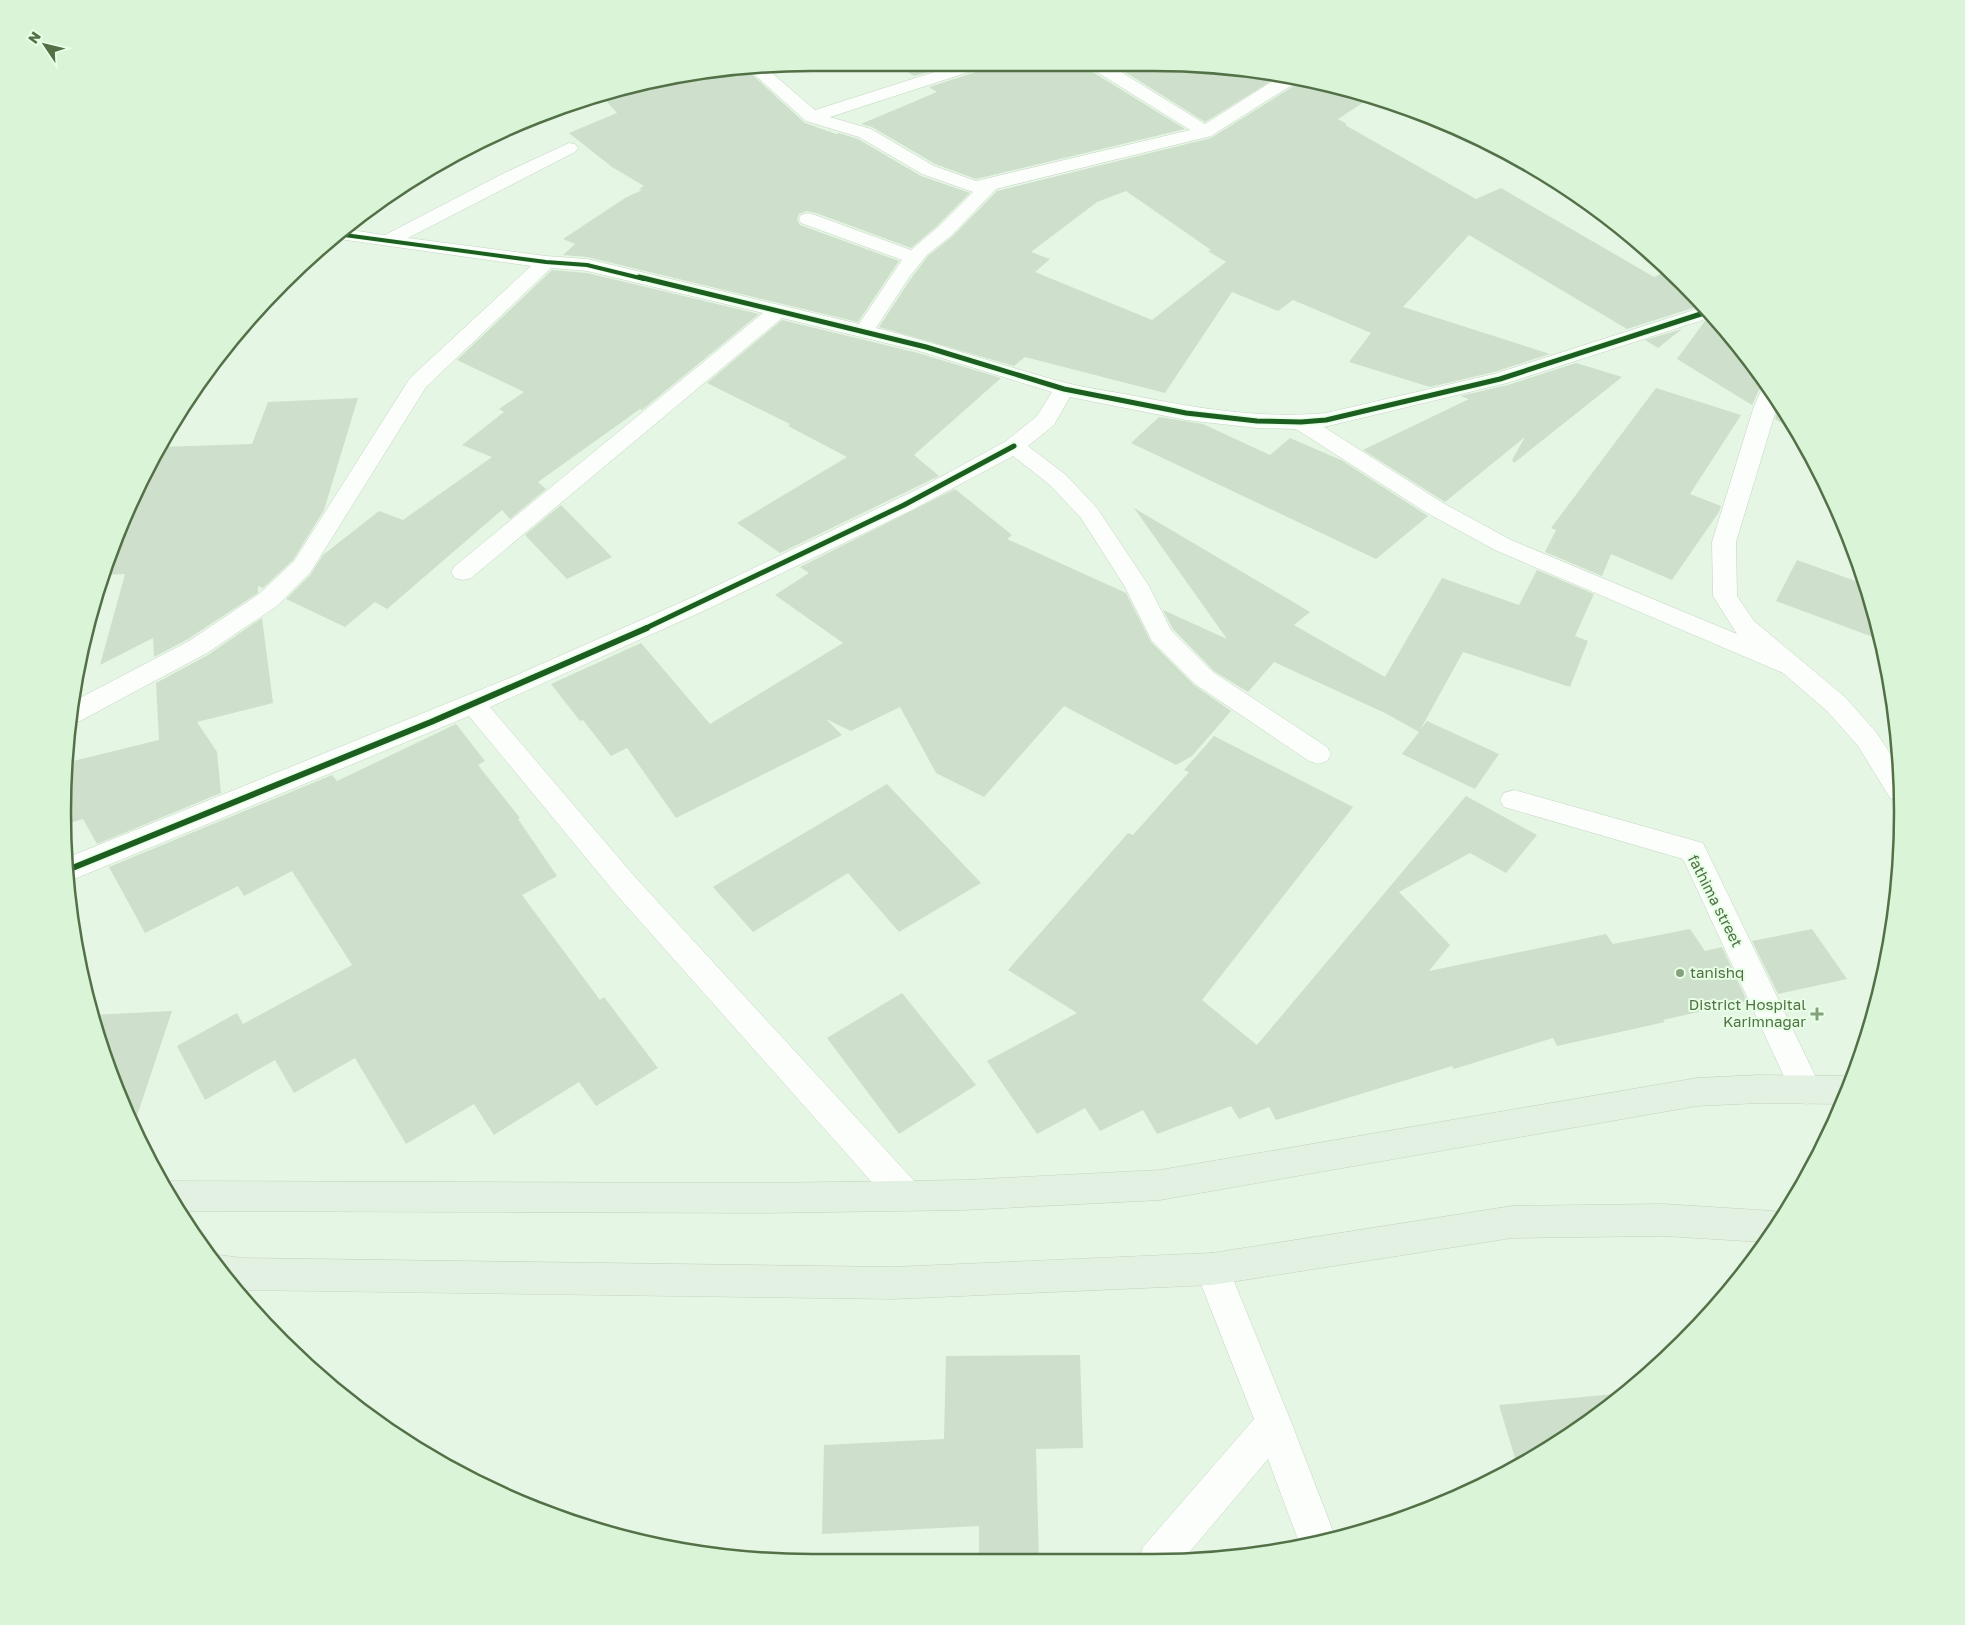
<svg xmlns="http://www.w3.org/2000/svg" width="1965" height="1625" font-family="'Golos Text',sans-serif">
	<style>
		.building { fill: #cedfcb; fill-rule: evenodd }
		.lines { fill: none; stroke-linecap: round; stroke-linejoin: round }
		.minor-casing { stroke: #c4d4c0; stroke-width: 1 }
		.major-casing { stroke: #c4d2bf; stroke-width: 1 }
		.minor { fill: #fbfefb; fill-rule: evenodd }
		.major { fill: #e3f1e2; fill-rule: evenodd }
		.cycleway-far2-casing { stroke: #e6ffe5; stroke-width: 5.5 }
		.cycleway-far1-casing { stroke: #e6ffe5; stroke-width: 8 }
		.cycleway-casing { stroke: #e6ffe5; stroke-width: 9 }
		.cycleway-far2 { stroke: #1b5e20; stroke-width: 4 }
		.cycleway-far1 { stroke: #1b5e20; stroke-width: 5 }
		.cycleway { stroke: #1b5e20; stroke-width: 6 }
		.poi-dot { fill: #86a07e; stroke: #e6ffe5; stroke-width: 2 }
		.labels { text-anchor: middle; stroke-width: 4; stroke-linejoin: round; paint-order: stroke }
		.street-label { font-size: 15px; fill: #537147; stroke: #e6ffe5 }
		.poi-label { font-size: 15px; fill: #537147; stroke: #e6ffe5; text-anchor: start }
		.rim { fill: none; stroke: #537147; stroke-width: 2.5 }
	</style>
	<rect width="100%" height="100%" fill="#e6f6e5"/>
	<g class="building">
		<path d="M1202 64 1281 75 1205 122 1114 65Z"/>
		<path d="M1088 65 1091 71 1185 129 976 179 935 164 872 127 861 124 937 92 929 87 976 72 979 66Z"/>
		<path d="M900 67H945L914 76Z"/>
		<path d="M715 69H746L805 123 836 134 839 133 858 139 921 176 970 193 937 226 911 248 816 213 807 211 799 214 797 220 800 225 899 261 858 322 587 257 563 255 575 244 563 239 625 198 642 190 639 189 644 186 612 167 569 133 617 113 600 94 619 88Z"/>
		<path d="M1305 79 1370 98 1338 119 1347 124 1345 125 1476 199 1501 188 1654 277 1668 270 1683 282 1702 305 1627 329 1469 235 1403 307 1550 354 1494 372 1430 387 1349 362 1371 333 1293 300 1278 311 1232 292 1165 393 1025 357 1014 366 879 327 912 277 928 256 953 236 997 191 1211 138ZM1126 191 1211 250 1208 251 1226 262 1152 320 1035 272 1050 259 1031 252 1097 202Z"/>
		<path d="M552 270 587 273 759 314 642 410 640 409 538 482 546 489 510 519 502 510 387 609 375 602 345 627 286 599 311 574 323 555 379 511 403 520 492 457 462 445 504 412 499 409 524 392 457 360Z"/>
		<path d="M1713 319 1767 385 1759 390 1752 405 1677 359 1705 321Z"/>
		<path d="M782 320 918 353 1001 378 914 455 939 476 780 553 737 523 847 457 788 426 790 424 707 383Z"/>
		<path d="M1682 329 1658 348 1645 340Z"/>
		<path d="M1576 363 1622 377 1514 463 1512 460 1525 437 1445 502 1363 450 1469 399 1460 396 1508 385Z"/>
		<path d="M1656 388 1741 415 1690 494 1721 506 1719 512 1672 580 1611 554 1602 576 1545 552 1556 530 1551 528Z"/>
		<path d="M358 398 324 510 293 560 263 588 258 586V593L188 639 154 657 153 638 100 665 125 574 101 575 102 572 140 481 159 447 252 444 268 402Z"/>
		<path d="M1780 403 1797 432 1775 419Z"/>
		<path d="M1159 417 1203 424 1270 455 1290 438 1341 460 1428 516 1376 559 1131 443Z"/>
		<path d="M955 489 1012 535 1007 539 1126 593 1151 642 1194 685 1231 711 1192 756 1176 765 1064 706 984 797 936 773 900 707 851 731 826 719 842 735 676 818 627 748 611 756 583 720 580 721 551 684 641 643 710 724 843 643 775 595 809 573 800 567Z"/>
		<path d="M561 505 612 557 567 579 525 535Z"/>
		<path d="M1134 508 1310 612 1294 625 1385 677 1442 578 1519 605 1537 570 1594 594 1575 636 1588 641 1570 687 1463 652 1420 730 1427 721 1499 754 1475 789 1402 754 1419 732 1385 713 1274 662 1248 692 1214 671 1173 629 1163 610 1227 639Z"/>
		<path d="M1797 560 1864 584 1877 619 1881 640 1776 601Z"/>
		<path d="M262 618 273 703 197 722 217 752 221 793 97 844 83 819 70 823 69 762 159 740 156 683 208 655Z"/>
		<path d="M456 724 485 761 478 765 520 818 518 819 557 876 522 895 600 1000 604 997 658 1068 596 1106 579 1082 494 1135 474 1104 406 1144 355 1058 294 1093 275 1060 205 1100 177 1046 237 1013 243 1024 352 965 292 871 244 896 238 886 145 933 109 867 332 775 337 781Z"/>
		<path d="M1214 736 1353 807 1202 1000 1257 1045 1466 796 1537 835 1506 873 1470 853 1399 892 1450 945 1429 971 1606 934 1613 944 1690 929 1705 951 1722 947 1747 1001 1663 1020 1665 1022 1557 1046 1553 1038 1454 1069 1452 1066 1276 1120 1269 1107 1239 1119 1231 1106 1157 1134 1143 1110 1100 1131 1085 1108 1037 1134 987 1061 1077 1013 1008 970 1128 833 1133 835 1189 772 1184 770Z"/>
		<path d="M887 784 981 883 899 932 848 873 753 932 713 887Z"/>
		<path d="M1812 929 1847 979 1778 994 1752 941Z"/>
		<path d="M902 993 976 1085 899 1134 827 1038Z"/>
		<path d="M172 1011 133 1128 102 1053 92 1015Z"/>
		<path d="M1080 1355 1083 1448 1036 1449 1039 1561H979V1526L822 1534 824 1445 944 1439 946 1356Z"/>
		<path d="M1625 1393 1609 1408 1517 1465 1499 1405Z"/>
	</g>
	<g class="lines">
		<defs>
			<g id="minor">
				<path d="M1090 65H1110L1205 124 1279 77 1285 75 1303 78 1211 136 996 189 952 235 927 255 910 276 876 328C940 344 1003 366 1066 383 1087 388 1109 391 1130 395 1195 408 1260 419 1326 413L1494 374 1703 307 1712 317 1507 383 1324 427 1443 503 1511 540 1737 634 1713 596 1712 542 1754 406 1761 391 1768 386 1779 400 1736 542 1737 596 1754 621 1845 697 1876 732 1901 770 1900 801 1890 798 1858 746 1827 711 1783 673 1495 550 1427 513 1296 429 1257 428 1186 420 1070 397 1054 425 1028 446 1066 475 1097 508 1149 586 1171 630 1213 672 1327 747 1331 754 1327 761 1318 764 1309 761 1195 684 1152 641 1125 587 1081 518 1050 485 1013 456 912 510 710 608 490 707 635 877 917 1184 922 1195 917 1206 905 1210 893 1206 615 893 469 716 67 882 64 859 512 677 693 597 783 554 924 486 1006 441 1037 416 1052 392 919 351 782 318 471 578 463 580 455 578 451 572 455 566 763 313 587 271 551 268 426 387 310 573 277 606 207 653 80 721 69 723 72 702 189 641 259 594 294 561 410 378 531 266 332 238 343 229 385 235 504 173 569 143 575 144 578 148 575 152 408 238 546 256 587 259 859 324 902 260 801 223 799 219 801 215 808 213 815 215 911 250 938 227 973 192 922 174 859 137 806 121 748 69 766 68 815 110 950 67 977 66 975 70 830 117 871 129 934 166 976 181 1190 130 1092 69Z"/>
				<path d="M1514 790 1703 843 1822 1090 1817 1100 1806 1104 1795 1100 1683 859 1504 807 1500 800 1504 793Z"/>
				<path d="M1212 1253 1224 1258 1229 1269 1292 1424 1336 1539 1300 1545 1268 1459 1182 1561H1138L1143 1547 1254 1419 1195 1269 1200 1258Z"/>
			</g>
			<g id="major">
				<path d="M1759 1075 1846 1076 1852 1078 1840 1104 1759 1103 1697 1106 1160 1200 964 1210 763 1213 182 1211 164 1184 172 1181 763 1183 964 1180 1160 1170 1697 1078Z"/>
				<path d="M1663 1204 1774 1211 1783 1215 1763 1242 1663 1236 1512 1238 1212 1285 893 1299 243 1290C229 1289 218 1269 211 1258L219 1255 243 1258 893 1267 1212 1253 1512 1206Z"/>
			</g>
		</defs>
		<use href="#minor" class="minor-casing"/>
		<use href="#major" class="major-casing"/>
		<use href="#minor" class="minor"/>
		<use href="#major" class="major"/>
		<defs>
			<path id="cycleway-far2" d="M337 234 546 262 587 265 644 279"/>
			<g id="cycleway-far1">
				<path d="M639 277 926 347 1064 389 1186 413 1257 421 1301 422 1326 420 1500 379 1707 312"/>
				<path d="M644 629 904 505 1014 446"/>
			</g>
			<path id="cycleway" d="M65 871 431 722 647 628"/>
		</defs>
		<use href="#cycleway-far2" class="cycleway-far2-casing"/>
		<use href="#cycleway-far1" class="cycleway-far1-casing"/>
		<use href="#cycleway" class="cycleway-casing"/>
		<use href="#cycleway-far2" class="cycleway-far2"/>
		<use href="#cycleway-far1" class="cycleway-far1"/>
		<use href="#cycleway" class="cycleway"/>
	</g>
	<g class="poi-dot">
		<circle cx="1680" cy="973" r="5"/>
		<path d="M1814.5 1006.5h5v5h5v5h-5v5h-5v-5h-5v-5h5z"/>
	</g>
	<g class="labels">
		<g class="street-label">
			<text transform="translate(1715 901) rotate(63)" y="5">fathima street</text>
		</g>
		<g class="poi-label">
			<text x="1690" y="978">tanishq</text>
			<text x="1806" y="1010" text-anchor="end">District Hospital<tspan x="1806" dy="17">Karimnagar</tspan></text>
		</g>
	</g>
	<path d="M0 0H1965V1625H0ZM812 71H1153A741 741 0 0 1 1894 812V813A741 741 0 0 1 1153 1554H812A741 741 0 0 1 71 813V812A741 741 0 0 1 812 71Z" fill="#daf4d8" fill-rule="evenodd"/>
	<path class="rim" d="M812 71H1153A741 741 0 0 1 1894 812V813A741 741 0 0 1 1153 1554H812A741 741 0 0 1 71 813V812A741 741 0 0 1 812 71Z"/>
	<g transform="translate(45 45) rotate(305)" stroke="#e6ffe5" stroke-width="4" paint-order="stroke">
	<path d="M0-4L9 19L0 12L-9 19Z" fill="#537147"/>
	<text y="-8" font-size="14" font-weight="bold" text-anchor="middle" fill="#537147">N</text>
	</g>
</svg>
